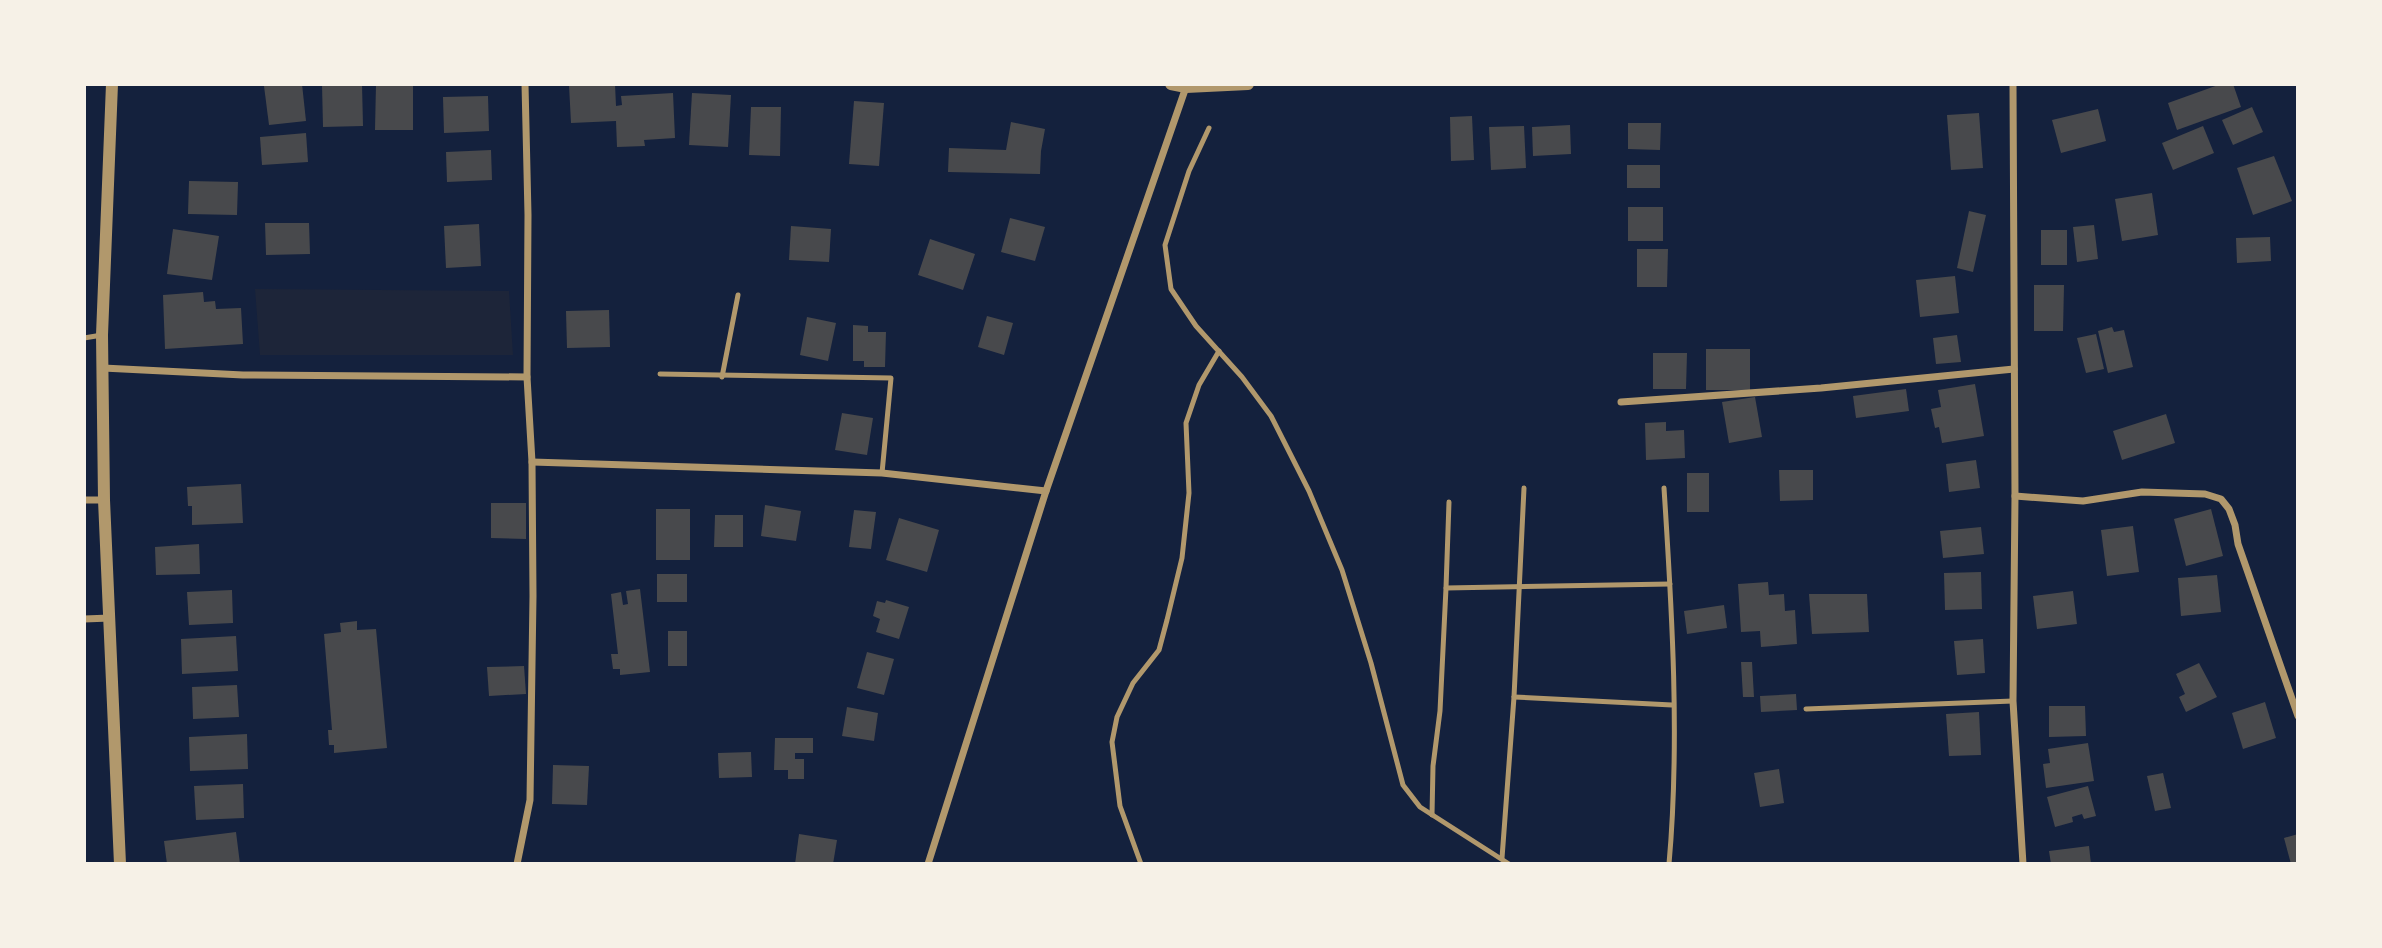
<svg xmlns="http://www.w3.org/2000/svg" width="2382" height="948" font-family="Jost,sans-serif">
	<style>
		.green { fill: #1d2539 }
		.building { fill: #48494c }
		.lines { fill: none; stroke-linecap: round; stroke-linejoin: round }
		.service { stroke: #b1986c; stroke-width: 5 }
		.minor { stroke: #b1986c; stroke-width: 7 }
		.tertiary { stroke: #b1986c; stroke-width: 12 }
	</style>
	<rect width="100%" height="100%" fill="#14213d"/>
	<path class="green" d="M255 289 509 291 513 355H260Z"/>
	<g class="building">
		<path d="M281 84H302L306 121 269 125 264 86Z"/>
		<path d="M322 84H362L363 126 323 127Z"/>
		<path d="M376 84H413V130H375Z"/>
		<path d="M615 84 616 106 622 105 621 96 673 93 675 138 644 140 645 146 617 147 616 121 571 123 569 85Z"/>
		<path d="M2221 84H2233L2241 107 2177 130 2168 103Z"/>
		<path d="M692 93 731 95 728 147 689 145Z"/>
		<path d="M488 96 489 131 444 133 443 97Z"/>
		<path d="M854 101 884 103 879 166 849 164Z"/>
		<path d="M751 107H781L780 156 749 155Z"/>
		<path d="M2252 107 2263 132 2233 145 2222 120Z"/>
		<path d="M2098 109 2106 141 2061 153 2052 120Z"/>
		<path d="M1979 113 1983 168 1951 170 1947 115Z"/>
		<path d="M1472 116 1474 160 1451 161 1450 117Z"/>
		<path d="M1011 122 1045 129 1041 151 1040 174 948 172 949 148 1006 150Z"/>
		<path d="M1628 123H1661L1660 150 1628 149Z"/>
		<path d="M1570 125 1571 154 1533 156 1532 127Z"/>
		<path d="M1524 126 1526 168 1491 170 1489 127Z"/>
		<path d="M2203 126 2214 153 2173 170 2162 143Z"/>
		<path d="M306 133 308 162 262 165 260 137Z"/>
		<path d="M491 150 492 180 447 182 446 152Z"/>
		<path d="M2274 156 2292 201 2253 215 2237 168Z"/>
		<rect x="1627" y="165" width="33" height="23"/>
		<path d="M189 181 238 182 237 215 188 214Z"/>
		<path d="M2152 193 2158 235 2122 241 2115 199Z"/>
		<rect x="1628" y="207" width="35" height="34"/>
		<path d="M1969 211 1986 215 1973 272 1957 268Z"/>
		<path d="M1010 218 1045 227 1035 261 1001 252Z"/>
		<path d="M265 223H309L310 254 266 255Z"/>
		<path d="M479 224 481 266 446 268 444 226Z"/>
		<path d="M2094 225 2098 259 2077 262 2073 227Z"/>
		<path d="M791 226 831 229 829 262 789 260Z"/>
		<path d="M173 229 219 236 212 280 167 274Z"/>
		<rect x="2041" y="230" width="26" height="35"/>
		<path d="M2270 237 2271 261 2237 263 2236 238Z"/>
		<path d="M930 239 975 254 963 290 918 275Z"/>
		<path d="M1637 249H1668L1667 287H1637Z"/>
		<path d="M1955 276 1959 313 1920 317 1916 280Z"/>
		<path d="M2034 285H2064L2063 331H2034Z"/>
		<path d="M203 292 204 302 215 301 216 309 241 308 243 344 165 349 163 295Z"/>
		<path d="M609 310 610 347 567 348 566 311Z"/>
		<path d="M987 316 1013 323 1004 355 978 347Z"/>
		<path d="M807 317 836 323 828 361 800 355Z"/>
		<path d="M853 325 868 326V332H886L885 367H864V361H853Z"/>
		<path d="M2112 327 2114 332 2124 330 2133 367 2108 373 2098 331Z"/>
		<path d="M2096 334 2104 369 2086 373 2077 338Z"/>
		<path d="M1957 335 1961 362 1936 364 1933 338Z"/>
		<rect x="1706" y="349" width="44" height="41"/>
		<path d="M1653 353H1687L1686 389H1653Z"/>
		<path d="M1975 384 1984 436 1942 443 1939 427 1935 428 1931 409 1941 407 1938 390Z"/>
		<path d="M1906 389 1909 411 1856 418 1853 396Z"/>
		<path d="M1755 397 1762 437 1729 443 1722 402Z"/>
		<path d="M842 413 873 418 867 455 835 450Z"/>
		<path d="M2166 414 2175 443 2122 460 2113 431Z"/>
		<path d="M1666 422V431L1684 430 1685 458 1646 460 1645 423Z"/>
		<path d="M1976 460 1980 488 1949 492 1946 464Z"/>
		<path d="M1779 470H1813V500L1780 501Z"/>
		<rect x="1687" y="473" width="22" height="39"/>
		<path d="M241 484 243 523 192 525V506H188L187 487Z"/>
		<path d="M491 503H526V539L491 538Z"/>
		<path d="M765 505 801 511 796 541 761 536Z"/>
		<rect x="656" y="509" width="34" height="51"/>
		<path d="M2211 509 2223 556 2186 566 2174 519Z"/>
		<path d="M854 510 876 512 871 549 849 547Z"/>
		<path d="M715 515H743V547H714Z"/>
		<path d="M899 518 939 530 927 572 886 560Z"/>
		<path d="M2133 526 2139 572 2107 576 2101 530Z"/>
		<path d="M1981 527 1984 554 1943 558 1940 531Z"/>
		<path d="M199 544 200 574 156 575 155 547Z"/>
		<path d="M1981 572 1982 609 1945 610 1944 573Z"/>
		<rect x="657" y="574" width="30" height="28"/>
		<path d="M2217 575 2221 612 2181 616 2178 578Z"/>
		<path d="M1768 582 1769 595 1784 594 1785 611 1795 610 1797 644 1761 647 1760 631 1741 632 1738 584Z"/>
		<path d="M640 589 650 672 620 675V669H613L611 654H618L611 594 621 592 623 605 628 604 626 591Z"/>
		<path d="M232 590 233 623 189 625 187 592Z"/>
		<path d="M2073 591 2077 624 2037 629 2033 596Z"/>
		<path d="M1809 594H1867L1869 632 1812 634Z"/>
		<path d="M886 600 909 607 899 639 876 632 880 619 873 616 877 601 885 603Z"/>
		<path d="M1724 605 1727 628 1687 634 1684 611Z"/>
		<path d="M357 621V630L376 629 387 748 334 753V745H329L328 730H332L324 634 341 632 340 623Z"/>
		<rect x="668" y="631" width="19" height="35"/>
		<path d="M236 636 238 671 182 674 181 639Z"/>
		<path d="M1983 639 1985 673 1957 675 1954 641Z"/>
		<path d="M867 652 894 659 884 695 857 688Z"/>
		<path d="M1741 662H1752L1754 697H1743Z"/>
		<path d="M2199 663 2217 697 2186 712 2179 697 2185 694 2176 674Z"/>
		<path d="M524 666 526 694 489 696 487 667Z"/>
		<path d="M237 685 239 717 193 719 192 687Z"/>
		<path d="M1796 694 1797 710 1761 712 1760 696Z"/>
		<path d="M2265 702 2276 738 2243 749 2232 713Z"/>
		<path d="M2049 706H2085L2086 736 2049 737Z"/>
		<path d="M847 707 878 713 874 741 842 736Z"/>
		<path d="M1979 712 1981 755 1949 756 1946 714Z"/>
		<path d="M247 734 248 769 190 771 189 737Z"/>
		<path d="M775 738H813V753H795V759H804V779H788V770H774Z"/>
		<path d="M2088 743 2094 781 2046 788 2043 764 2050 763 2048 749Z"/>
		<path d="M751 752 752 777 719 778 718 753Z"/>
		<path d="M553 765 589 766 587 805 552 804Z"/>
		<path d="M1779 769 1784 803 1760 807 1754 773Z"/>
		<path d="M2163 773 2171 808 2155 811 2147 776Z"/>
		<path d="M243 784 244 818 196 820 194 786Z"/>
		<path d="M2088 786 2096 816 2084 819 2082 814 2072 817 2073 822 2055 827 2047 797Z"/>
		<path d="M236 832 240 864H167L164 841Z"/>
		<path d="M799 834 837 840 833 864H795Z"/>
		<path d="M2298 834V864H2291L2284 838Z"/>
		<path d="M2089 846 2091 864H2051L2049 851Z"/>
	</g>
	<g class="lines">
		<g class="service">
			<path d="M1209 128 1189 171 1165 245 1171 289 1196 326 1242 377 1271 416 1309 491 1342 570 1371 663 1403 785 1420 807 1509 864"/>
			<path d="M84 338 102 335"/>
			<path d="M660 374 891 378 882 473"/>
			<path d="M722 377 738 295"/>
			<path d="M1664 488C1672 611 1680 741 1669 864"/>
			<path d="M1446 588 1670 584"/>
			<path d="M1514 697 1672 705"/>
			<path d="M1806 709 2013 701"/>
			<path d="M1432 815 1433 766 1440 711 1446 588 1449 502"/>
			<path d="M1502 858 1514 697 1524 488"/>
			<path d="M1141 864 1120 806 1112 742 1117 717 1133 683 1159 650 1167 620 1182 558 1189 493 1186 423 1199 385 1219 351"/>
		</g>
		<g class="minor">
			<path d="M2013 84 2015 496 2013 701 2023 864"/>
			<path d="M103 368 243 375 527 377"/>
			<path d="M1621 402 1821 388 2014 369"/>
			<path d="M532 462 882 473 1046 491"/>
			<path d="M2015 496 2083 501 2142 492 2205 494 2221 499 2229 509 2235 525 2238 544 2298 716"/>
			<path d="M84 500H104"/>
			<path d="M84 619 110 618"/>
			<path d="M517 864 530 800 533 596 532 462 527 377 528 215 525 84"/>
			<path d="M928 864 1046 491 1186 87"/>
		</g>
		<g class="tertiary">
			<path d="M112 84 102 335 104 500 120 864"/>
			<path d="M1171 84 1186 87 1248 84"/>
		</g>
	</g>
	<rect width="2382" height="948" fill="none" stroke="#f6f1e7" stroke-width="172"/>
</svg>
